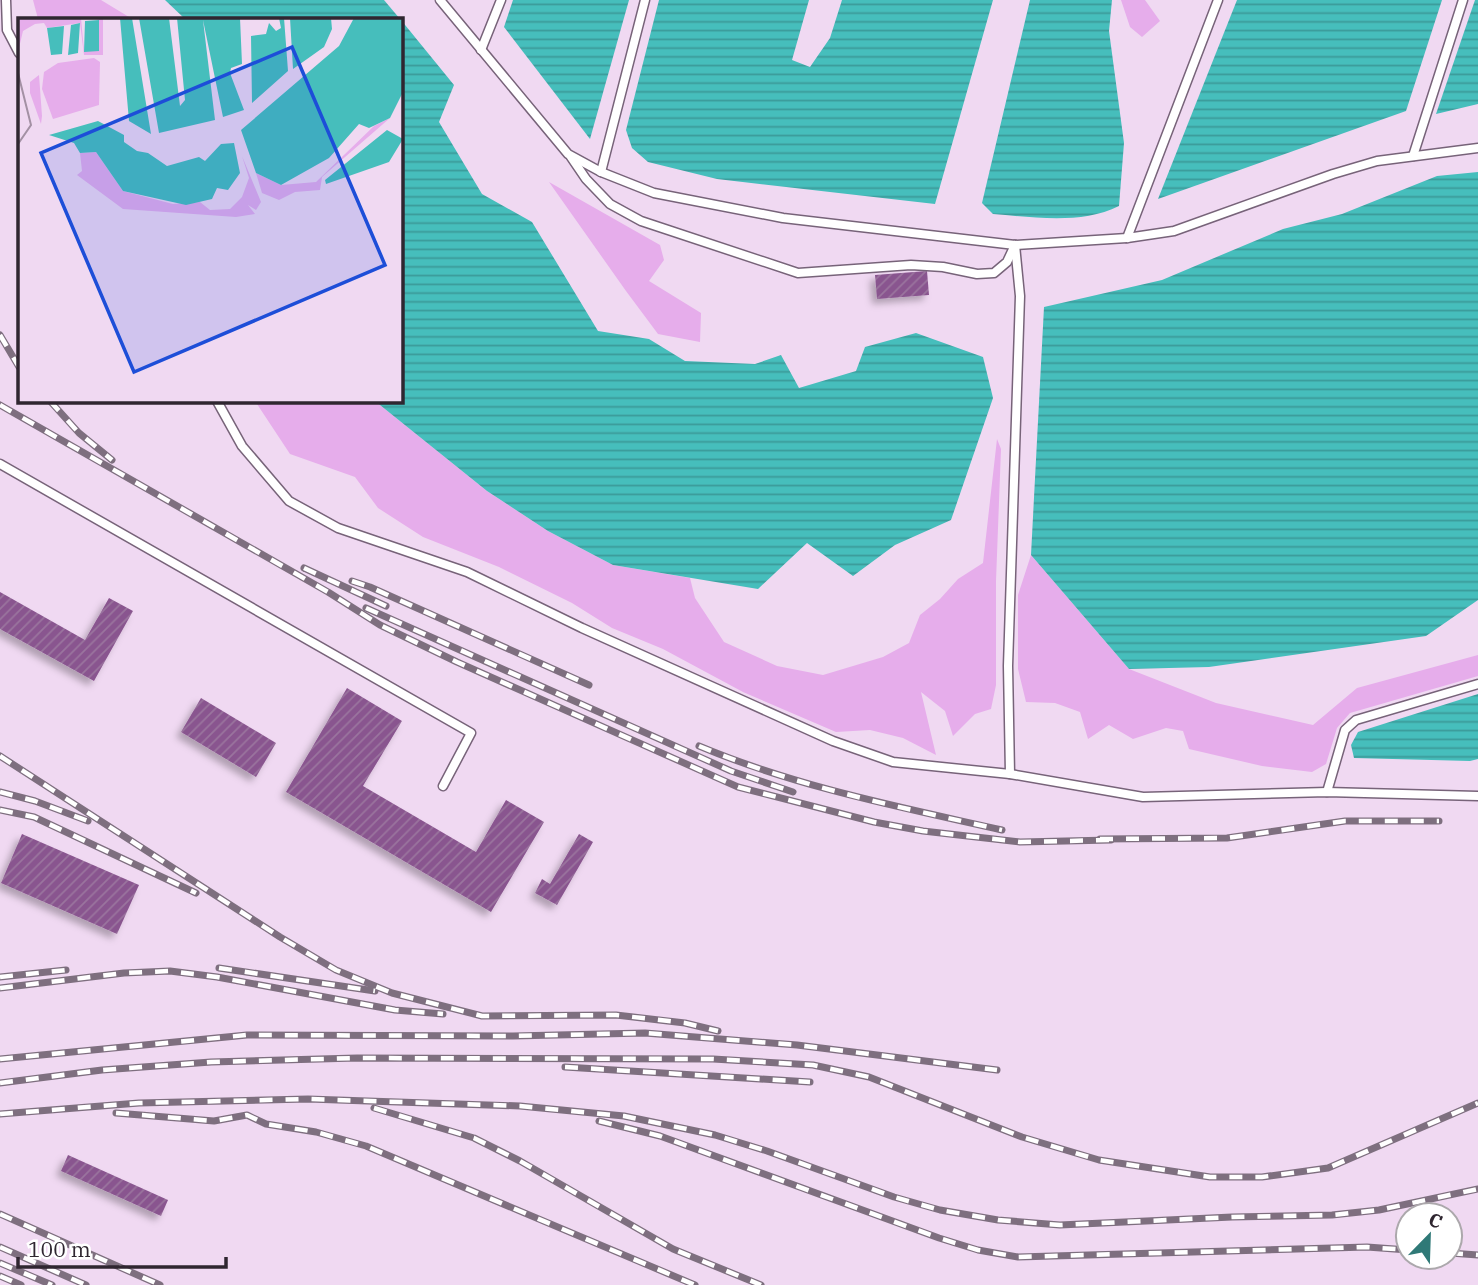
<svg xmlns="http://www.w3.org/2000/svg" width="1478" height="1285" font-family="'IBM Plex Serif',serif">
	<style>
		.grass { fill: #e6adeb }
		.water { fill: url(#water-rules) }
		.building { fill: url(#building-hatch); filter: url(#shadow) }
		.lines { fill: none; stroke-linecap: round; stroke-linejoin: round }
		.lane-casing { stroke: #776379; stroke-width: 11 }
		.lane { stroke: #fff; stroke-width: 8 }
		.rail-casing { stroke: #7e6f7f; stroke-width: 7 }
		.rail { stroke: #fff; stroke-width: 4.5; stroke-dasharray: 13; stroke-linecap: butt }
		.inset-road { fill: none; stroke: #a391a4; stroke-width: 2 }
		.view { fill: #1d4ed8; fill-opacity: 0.15; stroke: #1d4ed8; stroke-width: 3.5 }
		.inset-edge { fill: none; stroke: #2f2630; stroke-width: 3.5 }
	</style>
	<defs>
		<pattern id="water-rules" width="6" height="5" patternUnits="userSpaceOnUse" patternTransform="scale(1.75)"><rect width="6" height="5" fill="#46bebc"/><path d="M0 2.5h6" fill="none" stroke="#3b9a99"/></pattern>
		<pattern id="building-hatch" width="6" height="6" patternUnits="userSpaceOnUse" patternTransform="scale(1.75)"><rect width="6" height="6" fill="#89558f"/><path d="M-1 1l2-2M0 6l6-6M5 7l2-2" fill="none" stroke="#9a749e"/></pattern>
		<filter id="shadow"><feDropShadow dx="-5" dy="5" stdDeviation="3.5" flood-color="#0004"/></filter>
	</defs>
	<rect width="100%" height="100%" fill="#f0d9f2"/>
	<g class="grass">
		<path d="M33 0H101L129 17 128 19H38Z"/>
		<path d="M1121 0H1145L1160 21 1142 37 1130 27Z"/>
		<path d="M549 182 660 245 664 260 649 281 701 313 700 342 658 334 626 291Z"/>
		<path d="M255 401H375L487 491 548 531 613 565 690 578 695 598 724 642 777 666 823 675 883 657 909 643 920 615 940 599 958 579 983 563 997 439 1001 449 996 581V685L991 709 975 714 953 736 945 711 921 692 936 755 903 738 870 730 836 732 743 692 663 649 612 628 572 603 499 567 423 537 378 508 355 477 290 454Z"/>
		<path d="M1031 555 1129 669 1216 703 1313 725 1357 688 1478 655V676L1350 713 1337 728 1326 764 1312 772 1262 766 1189 749 1183 731 1166 728 1133 739 1109 725 1088 739 1080 712 1055 703 1026 702 1018 669V595Z"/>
	</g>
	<g class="water">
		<path d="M165 0H384L400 19H185Z"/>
		<path d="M513 0H629L590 139 504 27Z"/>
		<path d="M659 0H809L792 60 810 67 830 38 842 0H993L935 204 717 179 648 162 632 148 626 130Z"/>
		<path d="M1030 0H1112L1109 31 1124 143 1119 206C1081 225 1033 217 993 214L982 203Z"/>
		<path d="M1237 0H1442L1406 111 1158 199Z"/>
		<path d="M1475 0H1478V104L1436 114Z"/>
		<path d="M401 20 454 85 439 122 482 194 532 222 598 331 649 339 685 361 755 364 781 355 799 388 856 371 865 347 916 333 983 357 993 398 951 520 895 545 853 576 807 543 758 589 613 565 548 531 487 491 375 401H401Z"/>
		<path d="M1478 172V600L1426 636 1209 667 1129 669 1031 555 1044 307 1162 280 1283 229 1342 214 1437 176Z"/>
		<path d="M1478 694V759L1470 761 1354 758 1351 745 1358 732Z"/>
	</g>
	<g class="building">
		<path d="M927 271 929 295 877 299 875 275Z"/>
		<path d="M0 592 85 640 109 598 133 611 94 681 0 629Z"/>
		<path d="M347 688 402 721 363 786 476 852 506 800 544 822 491 912 286 792Z"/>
		<path d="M201 698 276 743 256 777 181 732Z"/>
		<path d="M22 834 139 885 117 934 1 883Z"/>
		<path d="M579 834 593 842 557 905 535 893 542 879 550 884Z"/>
		<path d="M68 1155 168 1200 161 1216 61 1171Z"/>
	</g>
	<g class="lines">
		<defs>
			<g id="lane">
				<path d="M6 0 7 30 19 53"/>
				<path d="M440 0 568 154 601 172 654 193 783 218 1015 245 1127 238 1174 231 1333 174 1377 161 1478 148"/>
				<path d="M481 50 501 0"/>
				<path d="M1413 156 1463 0"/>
				<path d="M571 157 586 179 610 204 641 221 798 273 911 265 943 267 977 274 994 273 1007 262 1015 245"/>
				<path d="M601 172 645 0"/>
				<path d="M1127 238 1218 0"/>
				<path d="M217 401 242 446 289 501 338 528 467 572 582 628 833 741 893 762 1010 774 1143 797 1327 792 1478 796"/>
				<path d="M0 464 471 733 443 786"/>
				<path d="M1010 774 1008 666 1020 296 1015 245"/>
				<path d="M1327 792 1345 730 1356 720 1478 684"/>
			</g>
		</defs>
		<use href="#lane" class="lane-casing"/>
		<use href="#lane" class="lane"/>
		<defs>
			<g id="rail">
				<path d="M0 335 19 367"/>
				<path d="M50 401 79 433 112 460"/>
				<path d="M0 405 328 592 380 625 457 662 738 787 874 822 923 831 1020 842 1111 840"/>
				<path d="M304 568 386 606"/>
				<path d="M352 581 370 587 589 685"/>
				<path d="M366 608 731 771 793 792"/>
				<path d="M699 746C797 787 900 807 1002 830"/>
				<path d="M0 756 280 937 336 970 392 993 482 1016 616 1015 685 1023 718 1031"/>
				<path d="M0 792 35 801 88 821"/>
				<path d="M0 810 34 817 196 893"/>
				<path d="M1100 839 1227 838 1345 821H1439"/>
				<path d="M219 968 375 991"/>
				<path d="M0 977 66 970"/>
				<path d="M0 988 124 973 170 971 217 977 395 1010 443 1014"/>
				<path d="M0 1059 247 1035 513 1036 645 1033 797 1045 997 1070"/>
				<path d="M565 1067 810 1082"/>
				<path d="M0 1083 102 1070 211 1062 357 1058 713 1059 813 1065 869 1077 1022 1137 1099 1160 1210 1177H1262L1328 1168 1478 1103"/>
				<path d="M374 1108 474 1138 520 1161 673 1249 761 1285"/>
				<path d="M116 1113 214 1121 247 1115 266 1124 316 1132 366 1146 695 1285"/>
				<path d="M0 1114 139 1103 308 1099 520 1106 624 1116 715 1135 767 1151 894 1197 940 1210 998 1220 1060 1225 1232 1217 1332 1215 1379 1210 1478 1189"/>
				<path d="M599 1121 660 1136 939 1238 978 1250 1018 1257 1367 1247 1408 1250"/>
				<path d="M0 1214 160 1285"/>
				<path d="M0 1247 86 1285"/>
				<path d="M1450 1253 1478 1255"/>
				<path d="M0 1263 52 1285"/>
				<path d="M0 1276 21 1285"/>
			</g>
		</defs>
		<use href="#rail" class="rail-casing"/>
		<use href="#rail" class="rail"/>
	</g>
	<g transform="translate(18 18)">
		<rect width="385" height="385" fill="#f0d9f2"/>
		<path d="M0 0H63L66 33 81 2 73 0H85V37H66L62 5 29 10 26 5 17 6 5 13 0 34ZM21 57 24 98 23 106 12 75V64ZM372 100 304 159 302 172 277 174 261 182 244 175 238 155 263 167 298 164 356 108ZM78 134 105 173 155 186 182 184 192 192 212 191 224 179 231 160 224 138 243 184 238 192 230 187 237 196 218 199 105 191 59 157 64 153 62 135Z" fill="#e6adeb"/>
		<path d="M76 40 82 44 81 87 35 101 24 71 26 54 40 45Z" fill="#e6adeb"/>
		<path d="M102 0H114L133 116 111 103ZM121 0H151L162 88 167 82 159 0H222L224 46 213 50 212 55 226 92 205 99 185 2 197 102 141 115ZM261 0H266L270 53 234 85 233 18 248 16 251 5 258 13 263 10ZM272 0H313L314 11 306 29 275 51ZM336 0H385V74L372 100 351 110 341 106 311 140 263 167 238 155 223 112 321 28ZM81 2V33L66 34 67 3ZM62 5 60 35 50 37 53 7ZM46 8 44 36 33 37 29 10ZM80 103 106 117V124L119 133 130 135 149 148 181 139 187 143 203 126 216 125 222 155 210 172 199 170 194 181 168 187 105 173 78 134 62 135 56 125 31 117ZM369 112 385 121 371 144 308 166 307 162Z" fill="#46bebc"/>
		<path class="inset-road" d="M0 55 13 107 0 126"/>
		<path class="view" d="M274 29 367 247 116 354 23 135Z"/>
		<rect width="385" height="385" class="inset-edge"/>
	</g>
	<g transform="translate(1429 1236) rotate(23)"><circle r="33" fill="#ffffff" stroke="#aca8ac" stroke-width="2"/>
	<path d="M0-5L12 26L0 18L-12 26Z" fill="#2f7977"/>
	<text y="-10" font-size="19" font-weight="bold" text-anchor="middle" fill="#2f2630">С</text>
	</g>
	<path d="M18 1257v10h208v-10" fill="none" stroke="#2f2630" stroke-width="3.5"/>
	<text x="28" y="1257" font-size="21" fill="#2f2630" stroke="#ffffff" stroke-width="5" paint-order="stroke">100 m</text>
</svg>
